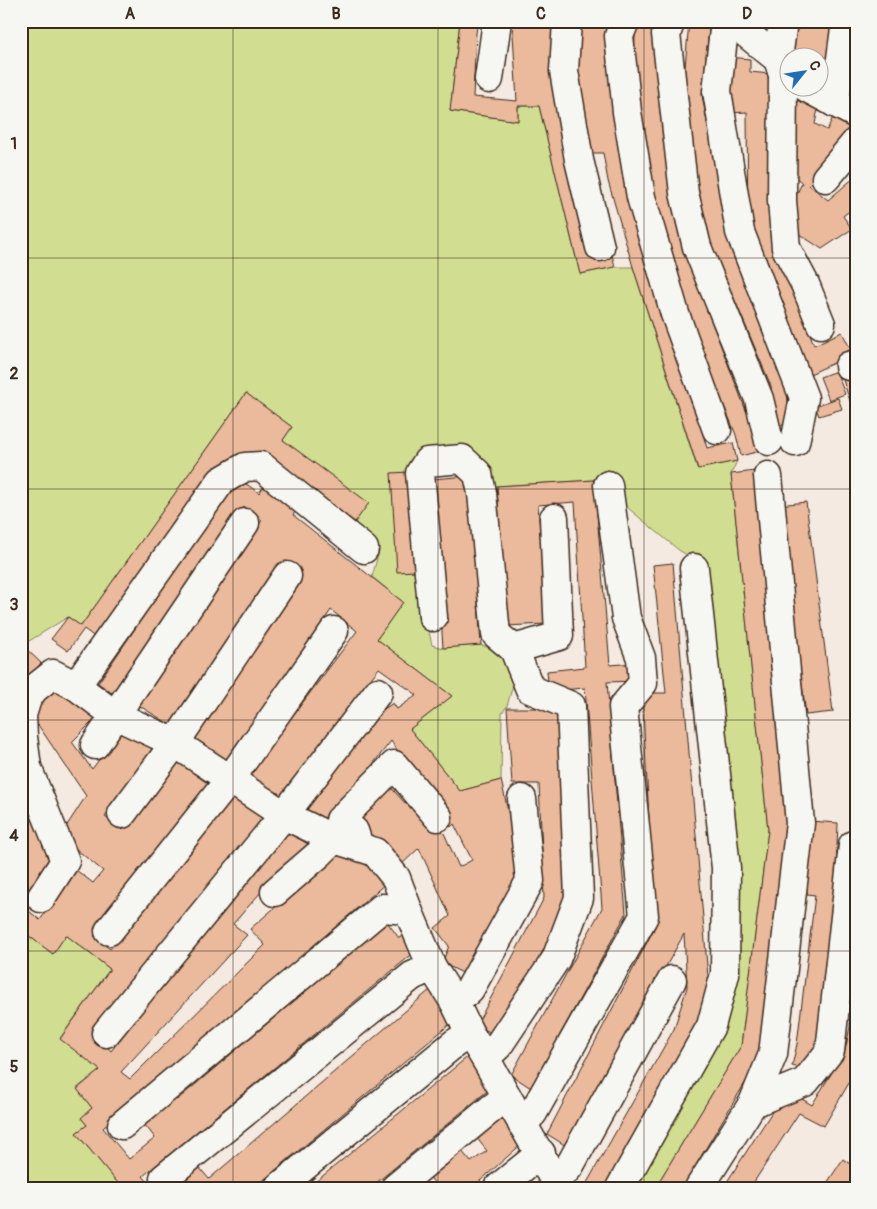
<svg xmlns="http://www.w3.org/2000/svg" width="877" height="1209" font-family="Pangolin,sans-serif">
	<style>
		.green { fill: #d1de91; stroke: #868458 }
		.building { fill: #ebb99c; stroke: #3b2a1e }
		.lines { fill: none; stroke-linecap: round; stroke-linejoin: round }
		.minor-casing { stroke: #3b2a1e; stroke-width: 31 }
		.minor { stroke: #f6f6f2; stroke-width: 28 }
		.grid { fill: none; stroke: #3b2a1e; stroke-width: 1; stroke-opacity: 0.55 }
		.neatline { fill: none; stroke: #3b2a1e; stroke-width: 2 }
		.grid-label { font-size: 16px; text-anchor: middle; font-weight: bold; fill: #3b2a1e }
	</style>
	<rect width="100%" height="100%" fill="#f4eae1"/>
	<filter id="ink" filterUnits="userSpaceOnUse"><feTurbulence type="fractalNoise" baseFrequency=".02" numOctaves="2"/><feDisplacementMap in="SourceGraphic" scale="10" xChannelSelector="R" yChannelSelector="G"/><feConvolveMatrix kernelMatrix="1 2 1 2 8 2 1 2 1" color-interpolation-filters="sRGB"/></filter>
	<g filter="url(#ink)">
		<g class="green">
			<path d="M21 21H460L450 111 518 121V106H539L580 274 615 267H633L697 468 737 461 731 474 768 830 741 1046 655 1188H628L720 1027 703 563 680 551 594 480 497 486 463 452 424 450 410 460 409 472 415 571 432 645 443 648 481 645 492 649 504 655 515 678 507 706 502 713 501 780 460 791 410 729 452 696 377 639 403 602 372 577 379 551 355 522 368 503 283 440 292 427 246 393 81 626 68 617 21 646Z"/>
			<path d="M21 930 53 954 66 935 110 969 60 1038 100 1070 77 1088 92 1108 81 1118 87 1125 76 1133 122 1188H21Z"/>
		</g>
		<g class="building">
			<path d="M460 21H478L476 33 473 97 517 101 513 34 514 21H558L615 267 580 274 539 106H518V121L450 111Z"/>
			<path d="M574 21H615L627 178 707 448 733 443 737 461 698 469 633 267 608 181 603 153H583Z"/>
			<path d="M636 21H655L654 53 666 159 689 264 754 431 760 451 741 456 736 435 669 270 646 163 634 53Z"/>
			<path d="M689 21H710L702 95 726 226 786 378 790 425H774L771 386 707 234 682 102Z"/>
			<path d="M747 21H773L772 30 747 27Z"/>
			<path d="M793 21H835L827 76 820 75V58H790Z"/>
			<path d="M856 31V101L848 99Z"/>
			<path d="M729 57 750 59V72L770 74 772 231 814 345 842 332 851 350 838 361 808 375 748 234 747 112 729 113Z"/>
			<path d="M794 100 819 103 815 124 827 130 834 115 853 129 809 185 828 200 856 176V206L843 216 852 229 822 249 793 230 791 206 802 183 791 172Z"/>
			<path d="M836 371 845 394 829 400 820 377Z"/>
			<path d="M856 376V399L850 401 843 380Z"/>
			<path d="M246 393 292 427 283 440 369 503 355 522 257 454 100 641 84 629 68 651 51 639 68 617 81 626Z"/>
			<path d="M838 398 842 409 819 416 815 406Z"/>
			<path d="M755 471 791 824 763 1053 682 1188H655L741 1046 768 830 731 474Z"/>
			<path d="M409 472 415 571 397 572 391 473Z"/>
			<path d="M469 476 481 645 443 648 432 479Z"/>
			<path d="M238 478 259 493 266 483 299 506 293 515 403 602 377 639 452 696 410 729 460 791 501 780 521 869 467 975 442 963 449 946 435 928 450 916 419 848 400 866 352 817 384 780 405 803 411 797 444 833 459 867 472 860 454 824 451 827 391 741 322 829 301 813 375 715 393 703 397 709 417 695 379 668 278 800 246 777 357 631 331 610 225 766 189 743 302 576 284 562 174 727 138 705 262 520 244 507 116 696 98 683Z"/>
			<path d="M594 480 610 665 634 663 635 681 607 682 626 914 531 1088 511 1075 602 908 585 688 549 691 547 671 585 667 575 502 538 505 547 624 506 626 497 486Z"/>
			<path d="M806 502 833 712 806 715 779 505Z"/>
			<path d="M673 563 709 989 693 1033 607 1188H584L674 1029 687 987 684 934 566 1146 547 1134 655 927 642 693H666L653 565Z"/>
			<path d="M22 645 41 663 21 687V646Z"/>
			<path d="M58 685 97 717 72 742 92 769 120 732 155 750 105 817 123 830 178 762 210 785 94 936 110 949 230 796 266 819 94 1033 111 1051 285 830 316 849 298 868 289 860 233 924 247 935 121 1072 130 1079 265 945 250 929 340 851 366 862 385 884 103 1128 129 1159 155 1138 142 1121 172 1094 177 1100 387 922 399 938 404 935 416 951 143 1176 153 1188H122L76 1133 87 1125 81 1118 92 1108 77 1089 100 1070 60 1039 110 969 66 935 53 954 21 930V867L26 860 21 848V784L54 862 24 907 40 920 76 870 93 883 103 871 60 836 86 796 30 713Z"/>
			<path d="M507 708H558L567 908 495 1036 477 1024 544 898 539 784H512Z"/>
			<path d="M809 821 838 823 835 895 816 1048 809 1070 792 1066 797 1044 815 895 807 894Z"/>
			<path d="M856 933V1071L824 1126 799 1113 750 1188H723L779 1101 797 1096 812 1105 845 1051 850 1027Z"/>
			<path d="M431 989 456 1019 254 1188H175L198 1166 209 1179Z"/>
			<path d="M471 1054 492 1087 370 1188H308Z"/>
			<path d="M503 1115 524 1142 472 1188H438L429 1176 461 1150 471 1162 487 1151 476 1137Z"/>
			<path d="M843 1159 856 1168V1188H834L827 1183Z"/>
		</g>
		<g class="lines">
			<defs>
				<g id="minor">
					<path d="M567 21 564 71 579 160 600 247"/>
					<path d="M625 21 619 36 627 112 641 197 675 314 717 430"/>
					<path d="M671 21 666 34 684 193 697 247 759 399 769 441"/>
					<path d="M725 21 717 91 740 232 804 398 795 442"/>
					<path d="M731 21 778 59 783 75 790 78"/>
					<path d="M778 59 783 21"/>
					<path d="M783 75 782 201 786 248 805 284 821 324"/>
					<path d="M489 79 497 21"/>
					<path d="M807 88 856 114"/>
					<path d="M835 103 846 21"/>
					<path d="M826 178 856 142"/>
					<path d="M849 366 856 364"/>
					<path d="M364 549 261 466 245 467 221 481 76 686 115 715 175 743 284 815 334 839 375 852 396 878 408 910 432 967 455 1003 470 1034 485 1058 559 1188"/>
					<path d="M433 617 420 473 427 462 462 459 478 474 482 493 496 634 514 649"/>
					<path d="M95 745 245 523"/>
					<path d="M122 814 175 743 287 576"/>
					<path d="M359 846 354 831 340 820 394 765 438 817"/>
					<path d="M275 892 319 854 334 839"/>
					<path d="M41 898 65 861 27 767 23 737 22 715 27 699 34 689 53 674 76 686"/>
					<path d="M109 931 231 778 334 631"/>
					<path d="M455 1003 470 989 530 881 522 799"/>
					<path d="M106 1033 284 815 378 692"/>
					<path d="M485 1058 498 1046 556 959 579 898 571 706 530 689 514 649 559 636 554 518"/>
					<path d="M753 1103 805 1082 830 1051 853 845"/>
					<path d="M522 1124 533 1113 644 916 623 707 643 683 641 658 626 618 608 485"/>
					<path d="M122 1125 382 908 408 910"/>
					<path d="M164 1178 412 976 432 967"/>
					<path d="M556 1181 569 1167 672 980"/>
					<path d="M278 1188 455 1043 470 1034"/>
					<path d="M395 1188 492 1108 507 1097"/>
					<path d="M498 1188 541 1153"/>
					<path d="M620 1188 711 1026 725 974 726 868 694 568"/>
					<path d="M699 1188 753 1103 773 1054 800 823 768 476"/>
				</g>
			</defs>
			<use href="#minor" class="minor-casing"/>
			<use href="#minor" class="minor"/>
		</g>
	</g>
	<path class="grid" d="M233 21V1188M438 21V1188M644 21V1188M21 258H856M21 489H856M21 720H856M21 951H856"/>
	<rect width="877" height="1209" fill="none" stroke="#f6f6f2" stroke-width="55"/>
	<g transform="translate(804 72) rotate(60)"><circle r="24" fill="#f6f6f2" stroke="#aba49d"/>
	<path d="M0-4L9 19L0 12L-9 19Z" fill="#1f6fb2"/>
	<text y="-8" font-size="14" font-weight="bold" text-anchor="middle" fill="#3b2a1e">С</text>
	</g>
	<rect x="28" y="28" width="822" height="1154" class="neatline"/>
	<g class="grid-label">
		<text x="130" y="19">A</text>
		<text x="336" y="19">B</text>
		<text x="541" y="19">C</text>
		<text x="747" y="19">D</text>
		<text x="14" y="149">1</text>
		<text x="14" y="379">2</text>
		<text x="14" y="610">3</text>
		<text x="14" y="841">4</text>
		<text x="14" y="1072">5</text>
	</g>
</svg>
